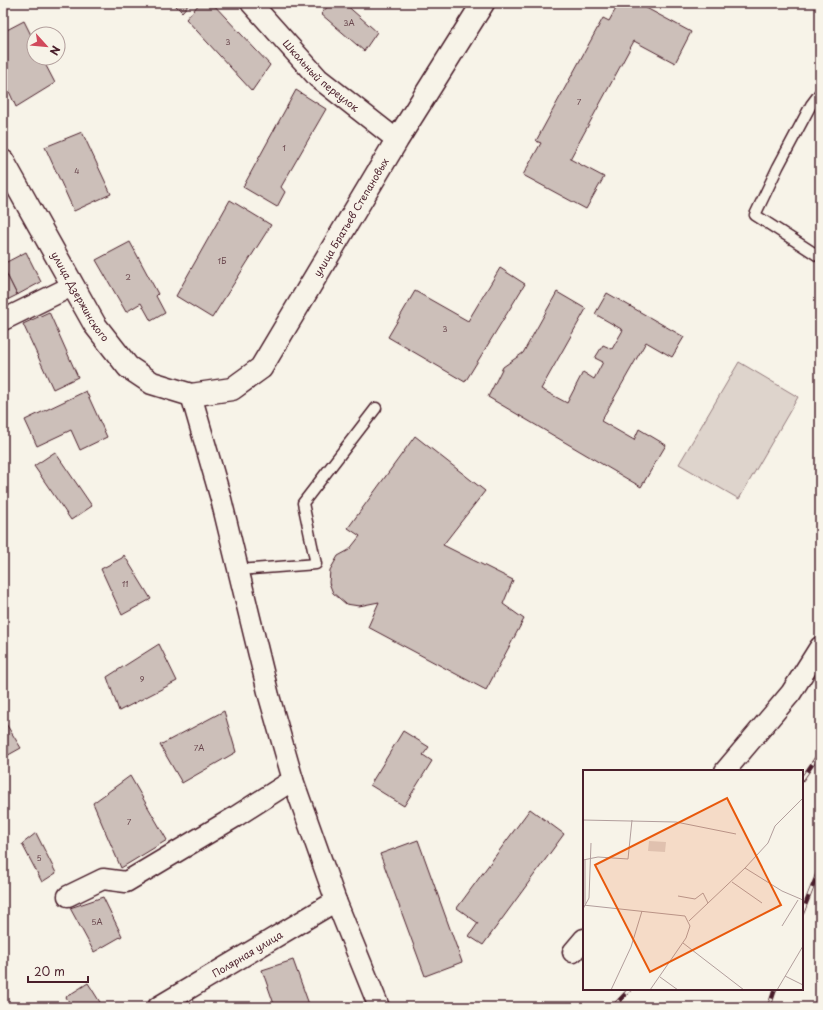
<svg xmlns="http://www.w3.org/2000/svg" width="823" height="1010" font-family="'Playpen Sans',sans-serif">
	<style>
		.green { fill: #ded4cc; stroke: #947a7c }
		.building { fill: #ccbfb9; stroke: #4a1f2b }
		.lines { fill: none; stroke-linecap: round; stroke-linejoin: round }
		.service-casing { stroke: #4a1f2b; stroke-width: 13 }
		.minor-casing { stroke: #4a1f2b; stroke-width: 23 }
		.primary-casing { stroke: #4a1f2b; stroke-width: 25 }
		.service { stroke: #f7f3e8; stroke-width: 10 }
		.minor { stroke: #f7f3e8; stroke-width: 20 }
		.primary { stroke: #f7f3e8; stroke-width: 22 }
		.rail-casing { stroke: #4a1f2b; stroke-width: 4.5 }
		.rail { stroke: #f7f3e8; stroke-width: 3; stroke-dasharray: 9; stroke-linecap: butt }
		.labels { text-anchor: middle; stroke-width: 4; stroke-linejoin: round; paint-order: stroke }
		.number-label { font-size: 8px; fill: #6a474e }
		.street-label { font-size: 10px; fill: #4a1f2b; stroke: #f7f3e8 }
		.inset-road { fill: none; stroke: #b29e9c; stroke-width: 1 }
		.view { fill: #e8590c; fill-opacity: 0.15; stroke: #e8590c; stroke-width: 2 }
		.inset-edge { fill: none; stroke: #4a1f2b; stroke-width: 2 }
	</style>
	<rect width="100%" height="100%" fill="#f7f3e8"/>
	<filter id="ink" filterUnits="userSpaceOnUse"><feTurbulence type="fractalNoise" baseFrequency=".025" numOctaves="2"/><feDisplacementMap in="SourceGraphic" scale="8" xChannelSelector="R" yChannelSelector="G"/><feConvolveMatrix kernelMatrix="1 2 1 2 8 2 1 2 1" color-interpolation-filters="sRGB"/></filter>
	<g filter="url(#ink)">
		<path class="green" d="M739 362 798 397 739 499 679 464Z"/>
		<g class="building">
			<path d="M173 3H190L182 12Z"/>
			<path d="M200 3H212L270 65 252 91 186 19Z"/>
			<path d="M331 3H344L377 32 364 51 321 14Z"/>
			<path d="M619 3H637L691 32 675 63 634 41 570 159 604 177 586 209 523 175 541 143 536 141 603 18 609 21Z"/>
			<path d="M24 21 34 41V58H42L55 83 16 107 3 78V32Z"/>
			<path d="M296 90 326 109 281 187 285 192 277 207 243 187Z"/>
			<path d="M82 132 111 194 74 211 45 147Z"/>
			<path d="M230 200 271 225 212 318 176 296Z"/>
			<path d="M130 242 158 294 156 296 165 313 151 321 141 303 126 312 96 260Z"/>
			<path d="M26 252 41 282 17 295 3 267V264Z"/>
			<path d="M3 267 17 295 3 302Z"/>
			<path d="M500 268 525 284 465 382 388 337 415 291 468 321Z"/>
			<path d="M557 292 586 309 541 389 567 403 583 372 594 379 603 362 595 358 603 345 612 349 623 330 595 314 607 293 684 337 672 357 646 342 601 421 634 440 639 429 666 445 641 487 488 397 503 367 523 353Z"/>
			<path d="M49 312 78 377 53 389 23 324Z"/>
			<path d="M86 391 107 437 80 450 71 430 37 446 25 420Z"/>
			<path d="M415 436 485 491 443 545 513 580 503 604 524 619 486 690 368 627 379 602 359 606 346 604 333 593 329 583 330 570 338 556 349 550 360 536 348 528Z"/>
			<path d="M55 452 92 506 71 520 34 466Z"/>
			<path d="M124 555 151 599 122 615 101 569 122 558Z"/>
			<path d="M159 644 177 681 119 711 107 677Z"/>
			<path d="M224 711 236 752 182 783 160 745Z"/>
			<path d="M3 719 21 748 3 758Z"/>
			<path d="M403 731 429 747 423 755 432 761 404 806 370 785Z"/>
			<path d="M130 776 167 840 121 868 93 803Z"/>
			<path d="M530 809 564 834 483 945 469 936 478 923 457 908Z"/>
			<path d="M36 833 56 873 42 882 22 844Z"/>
			<path d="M418 840 462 962 425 976 380 854Z"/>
			<path d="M103 897 122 936 94 952 70 908Z"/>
			<path d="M293 960 310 1007H275L262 970Z"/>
			<path d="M88 983 103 1007H72L66 997Z"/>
		</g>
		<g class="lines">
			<defs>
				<g id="service">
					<path d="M820 93 811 105 778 167 755 215 820 257"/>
					<path d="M239 570 316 564 303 503 376 408"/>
				</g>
				<g id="minor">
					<path id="s1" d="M251 3 318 78 397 140"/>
					<path d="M3 320 72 286"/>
					<path d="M191 395 221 499 269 696 293 780 336 901 379 1007"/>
					<path d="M725 771 791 693 820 647"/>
					<path d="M68 896 103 879 126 882 235 817 293 780"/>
					<path d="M573 952 584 939"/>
					<path id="s2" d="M158 1007 336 901"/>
				</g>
				<g id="primary">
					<path id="s3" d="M3 161 95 325 128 367 152 383 191 395 232 389 261 368 397 140 483 3"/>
				</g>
			</defs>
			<use href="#service" class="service-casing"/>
			<use href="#minor" class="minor-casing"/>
			<use href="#primary" class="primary-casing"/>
			<use href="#service" class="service"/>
			<use href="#minor" class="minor"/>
			<use href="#primary" class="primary"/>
			<defs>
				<g id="rail">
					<path d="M802 779 820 753"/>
					<path d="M802 913 820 868"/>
					<path d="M613 1007 630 989"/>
					<path d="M769 1007 775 989"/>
				</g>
			</defs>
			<use href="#rail" class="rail-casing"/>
			<use href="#rail" class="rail"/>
		</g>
	</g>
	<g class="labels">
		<g class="number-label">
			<text x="349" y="26">3А</text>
			<text x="228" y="45">3</text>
			<text x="579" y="105">7</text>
			<text x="284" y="151">1</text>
			<text x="77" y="174">4</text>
			<text x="222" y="264">1Б</text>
			<text x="128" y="280">2</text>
			<text x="445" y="332">3</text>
			<text x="125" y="587">11</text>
			<text x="142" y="682">9</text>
			<text x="199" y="751">7А</text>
			<text x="129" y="825">7</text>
			<text x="39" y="861">5</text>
			<text x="97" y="925">5А</text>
		</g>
		<g class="street-label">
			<text dy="4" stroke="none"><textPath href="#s1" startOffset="101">Школьный переулок</textPath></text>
			<text dy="4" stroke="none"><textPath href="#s3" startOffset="564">улица Братьев Степановых</textPath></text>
			<text dy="4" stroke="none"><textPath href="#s3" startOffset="156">улица Дзержинского</textPath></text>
			<text dy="4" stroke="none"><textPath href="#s2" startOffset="104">Полярная улица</textPath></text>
		</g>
	</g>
	<g transform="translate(583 770)">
		<rect width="220" height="220" fill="#f7f3e8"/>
		<path d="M66 71 83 72 82 82 65 81Z" fill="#ded4cc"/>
		<path class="inset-road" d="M0 50 93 52 153 64M0 90 15 87 45 89 49 50M2 90V134M162 98 199 121 220 130M149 112 179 133M95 126 112 129 120 123 125 133M0 135 102 146 107 156 103 168 67 220M0 139 6 128 8 73M106 151 162 98 185 73 192 56 220 28M199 156 215 130M100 173 161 220M202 206 220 215M77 207 95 220M28 220 48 177 59 141M194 220 220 176"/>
		<path class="view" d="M144 28 198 135 67 202 12 95Z"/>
		<rect width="220" height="220" class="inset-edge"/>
	</g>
	<rect width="823" height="1010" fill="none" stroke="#f7f3e8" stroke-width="16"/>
	<rect x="8" y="8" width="807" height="994" fill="none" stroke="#4a1f2b" stroke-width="1.5" filter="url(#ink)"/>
	<g transform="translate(46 46) rotate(117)"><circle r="19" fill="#f7f3e8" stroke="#b29e9c"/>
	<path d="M0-3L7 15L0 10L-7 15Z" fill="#d1495b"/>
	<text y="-6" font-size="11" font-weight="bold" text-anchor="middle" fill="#4a1f2b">N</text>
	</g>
	<path d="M28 976v6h60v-6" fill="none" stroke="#4a1f2b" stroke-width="2"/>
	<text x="34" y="976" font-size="12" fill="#4a1f2b" stroke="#f7f3e8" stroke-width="3" paint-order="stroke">20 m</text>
</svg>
